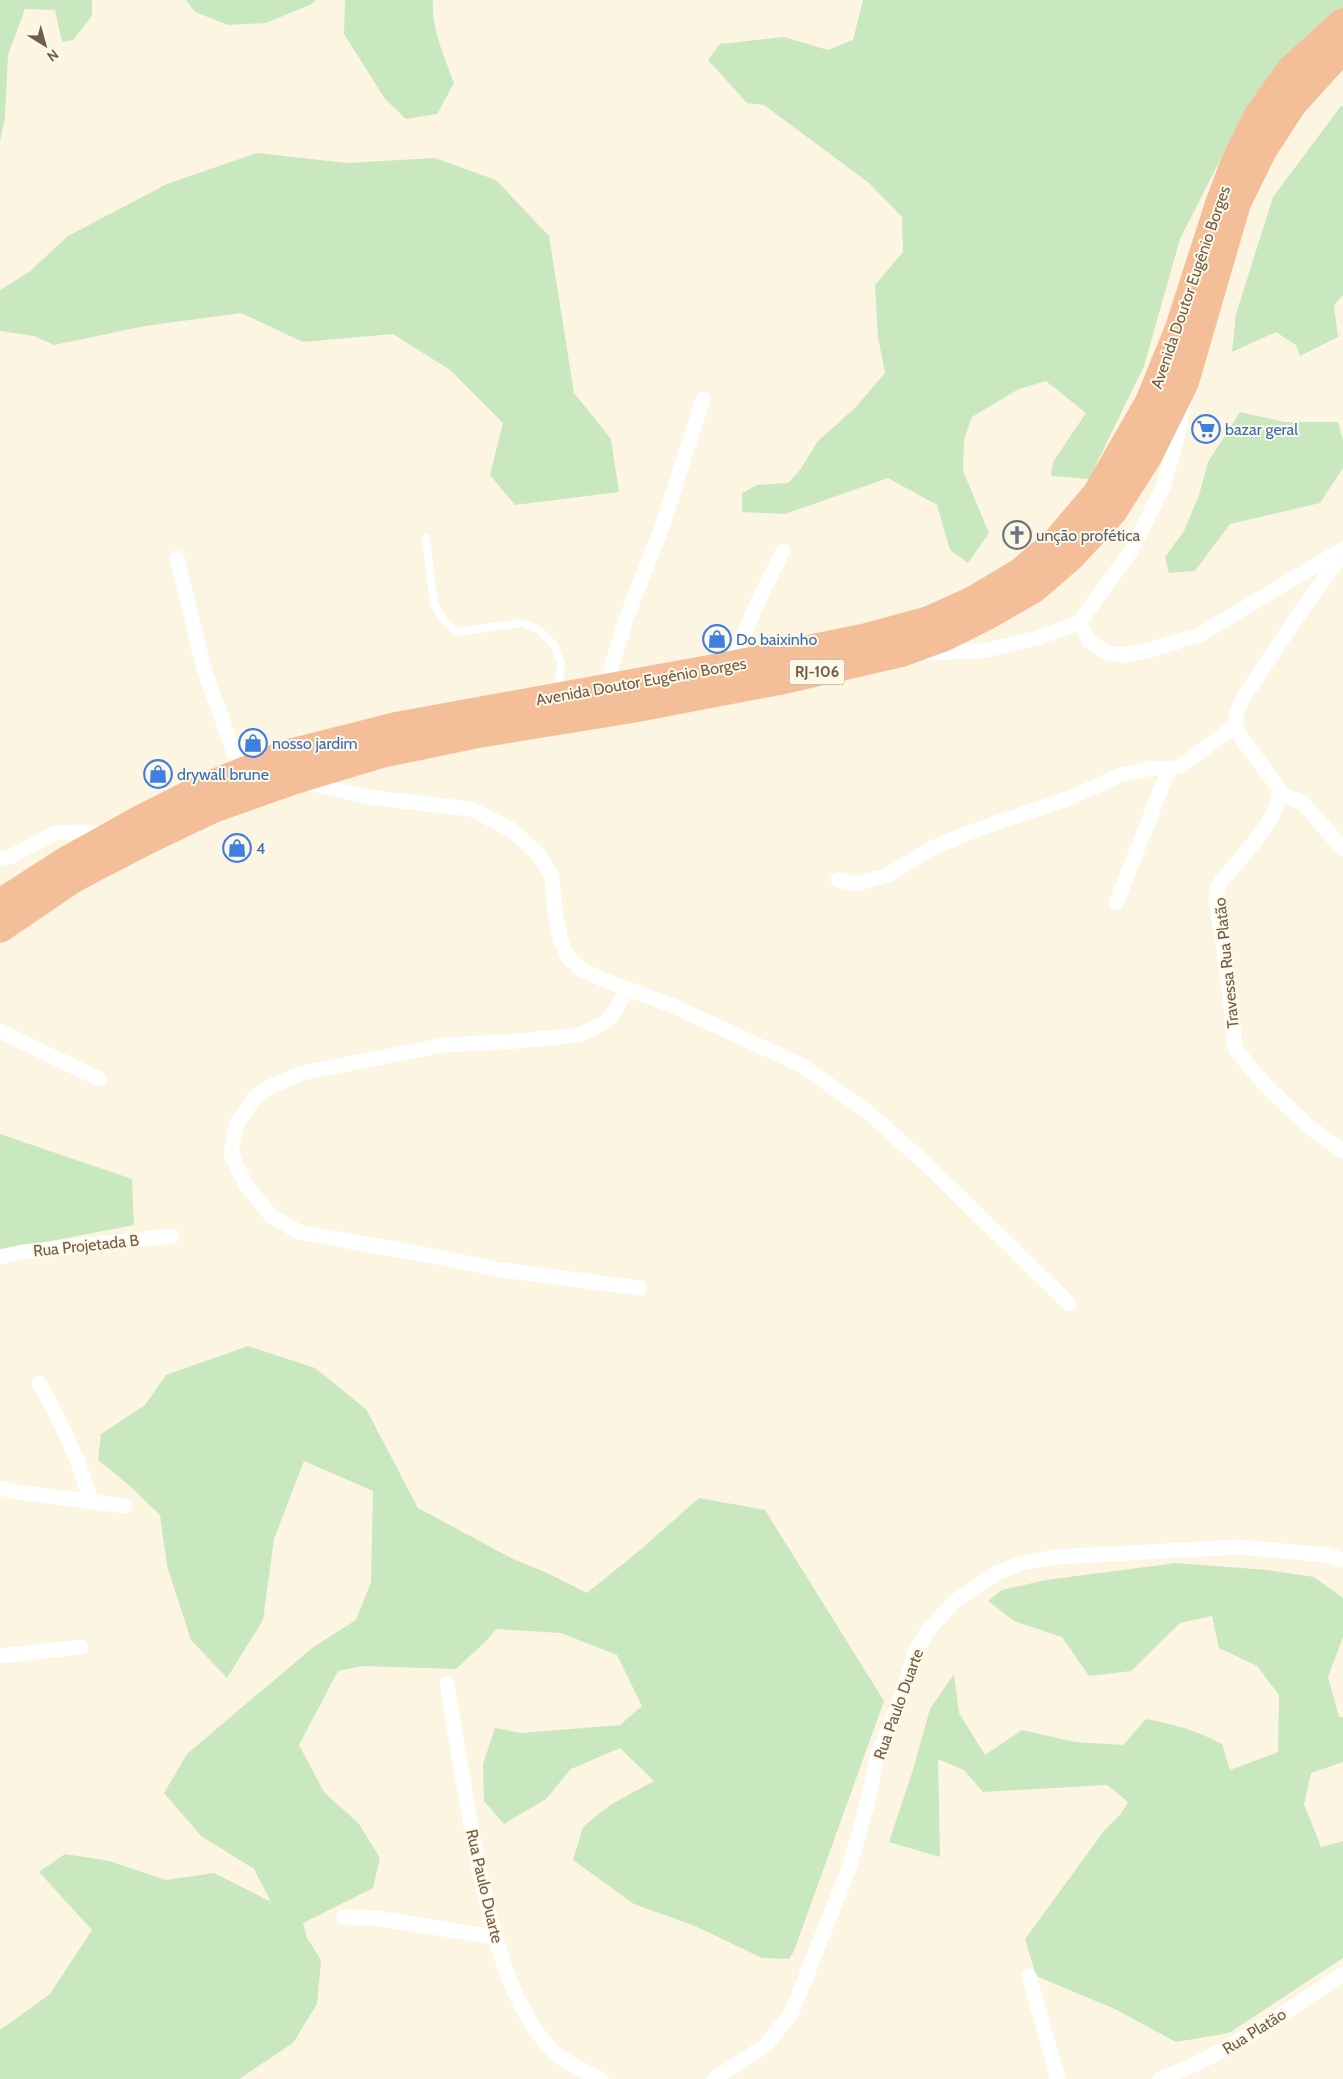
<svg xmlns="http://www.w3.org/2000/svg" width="1343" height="2079" font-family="Cabin,sans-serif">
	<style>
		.green { fill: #cae8c0 }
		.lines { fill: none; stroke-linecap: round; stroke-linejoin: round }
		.lane { stroke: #fff; stroke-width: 8 }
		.street { stroke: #fff; stroke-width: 15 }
		.highway { stroke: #f4be99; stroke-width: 28 }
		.labels { text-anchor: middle; stroke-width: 4; stroke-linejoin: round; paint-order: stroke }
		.shield { fill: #fef9e6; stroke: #9b8c78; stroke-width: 1 }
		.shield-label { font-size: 15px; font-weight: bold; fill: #715d49 }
		.street-label { font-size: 16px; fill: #715d49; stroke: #fef9e6 }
		.shop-label { font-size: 16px; fill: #366cbe; stroke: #fef9e6; text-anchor: start }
		.worship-label { font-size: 16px; fill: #5b616d; stroke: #fef9e6; text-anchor: start }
	</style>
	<rect width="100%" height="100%" fill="#fbf5e1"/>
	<g class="green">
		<path d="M0 0H92V16L73 40 62 42 55 10 25 9 8 55 5 117 0 141Z"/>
		<path d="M186 0H315L312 4 266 23 228 25 195 12Z"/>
		<path d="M345 0H433C431 28 445 58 454 83L437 114 406 119 385 99 344 34Z"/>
		<path d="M863 0H1343V15L1231 139 1180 239 1144 366 1089 479 1051 476 1053 462 1086 413 1046 381 1019 389 972 417 964 439 963 471 989 533 968 563 950 550 937 505 888 478 785 514 742 512V493L757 485 788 483 800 470 818 441 855 408 885 373 878 337 875 285 903 252 902 217 869 183 764 105 747 103 708 60 720 44 784 37 828 50 853 40Z"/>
		<path d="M1341 106 1343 107V295L1334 305 1338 337 1300 356 1296 345 1276 332 1232 352 1236 314 1273 197Z"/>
		<path d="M257 153 347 163 435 158 496 180 549 236 574 393 611 439 619 492 515 505 490 475 503 423 450 370 393 334 303 342 241 313 145 326 54 345 34 336 0 331V290L29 272 68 236 167 184Z"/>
		<path d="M1240 412 1284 422H1338L1343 440V468L1320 503 1230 524 1195 571 1169 573 1165 557 1184 531 1199 495 1208 462Z"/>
		<path d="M0 1134 132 1179 134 1225 0 1251Z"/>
		<path d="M248 1346 315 1368 366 1409 418 1508 513 1559 545 1572 587 1593 640 1550 699 1498 765 1510 884 1701 794 1951 789 1959 762 1958 695 1926 634 1904 573 1860 583 1827 610 1805 654 1781 620 1748 571 1769 546 1799 504 1824 484 1801 483 1764 495 1728 522 1733 620 1725 642 1706 617 1655 561 1633 496 1629 486 1641 456 1669 362 1666 338 1671 299 1745 324 1792 359 1824 380 1858 373 1888 303 1923 307 1938 321 1960 317 2004 293 2043 239 2079H0V2030L50 1994 92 1930 39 1872 65 1854 109 1861 166 1880 214 1873 271 1902 254 1869 201 1836 164 1793 187 1754 312 1648 356 1620 371 1582 373 1491 304 1461 274 1539 263 1620 227 1678 191 1640 167 1566 160 1515 130 1486 98 1460 101 1434 145 1405 166 1375Z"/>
		<path d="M1176 1563 1267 1570 1314 1577 1343 1598V1637L1328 1677 1339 1717H1343V1762L1311 1773 1304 1804 1321 1847 1343 1841V1958L1229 2033 1176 2042 1117 2010 1036 1976 1025 1939 1104 1831 1120 1815 1128 1802 1107 1785 983 1792 964 1770 938 1759 940 1857 889 1842 912 1773 930 1709 954 1674 959 1713 985 1755 1022 1730 1075 1742 1123 1745 1146 1719C1173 1724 1198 1731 1222 1744L1230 1770 1278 1752 1279 1695 1257 1666 1219 1648 1212 1616 1180 1623 1131 1671 1089 1676 1062 1637 1014 1621 988 1601 1002 1590 1046 1580Z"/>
	</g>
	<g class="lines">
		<path class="lane" d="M426 538 434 604 442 618 456 632 522 623 539 630 554 645 561 663 558 692"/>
		<g class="street">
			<path d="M1343 553 1297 617 1243 698 1236 715V725L1240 736 1278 787C1287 812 1239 859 1223 879L1217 888V906L1230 993 1234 1041 1237 1051 1264 1084 1309 1127 1343 1151"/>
			<path d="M177 558 204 669 241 772"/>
			<path d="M1079 623 1091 643 1108 653 1123 655 1146 651 1199 635 1343 549"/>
			<path d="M920 653 982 651 1034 639 1079 623 1131 551 1163 487 1180 427 1183 401"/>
			<path d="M731 665 759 599 783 551"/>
			<path d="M605 688 626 619 662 527 703 399"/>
			<path d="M301 781 367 797 471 809 512 830 540 856 552 876 555 912 561 941 568 957 582 970 609 982 671 1005 801 1065 868 1112 925 1163 1069 1304"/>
			<path d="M1280 793 1303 803 1343 849"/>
			<path d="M0 859 12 856 55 833 80 832 107 834"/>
			<path d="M838 880 856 884 888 875 932 848 973 831 1067 799 1121 775 1153 768 1169 769 1181 766 1236 725"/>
			<path d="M1116 903 1169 769"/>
			<path d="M627 989 612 1016 604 1023 579 1035 518 1041 444 1045 302 1073 267 1088 254 1098 236 1125 231 1154 246 1185 271 1216 299 1232 438 1257 501 1270 640 1288"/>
			<path d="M0 1031 99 1079"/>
			<path d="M0 1257 23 1252 172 1236"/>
			<path d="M39 1383C61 1421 79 1459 91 1502"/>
			<path d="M0 1488 17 1492 125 1506"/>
			<path d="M0 1656 81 1647"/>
			<path d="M447 1684C456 1739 465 1793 475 1848 488 1912 505 2005 555 2053 565 2063 588 2072 601 2079"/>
			<path d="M344 1917 375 1918 494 1937"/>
			<path d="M1029 1976 1058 2079"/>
			<path d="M714 2079 765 2046 792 2012 848 1871 867 1805 877 1757 901 1697 915 1652 929 1629 954 1602 997 1573 1022 1563 1054 1557 1239 1547 1327 1555 1343 1560"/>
			<path d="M1160 2079C1227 2054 1284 2013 1343 1974"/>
		</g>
		<g class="highway">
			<path d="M0 903 65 861 144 817 202 788 285 754 396 726 731 665 867 637 929 620 973 600 1020 572 1057 540 1096 494 1149 402 1179 328 1219 204 1234 164 1258 115 1290 70 1343 22"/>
			<path d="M0 929 75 878 148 840 213 809 295 780 381 754 478 734 632 709 779 681 901 653 945 637 987 616 1034 589 1070 558 1113 512 1149 455 1185 382 1237 203 1262 152 1293 104 1331 62 1343 52"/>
		</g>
	</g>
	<defs>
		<symbol id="supermarket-ring" viewBox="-11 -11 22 22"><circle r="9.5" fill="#fef9e6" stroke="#3f7fe0" stroke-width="1.5"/><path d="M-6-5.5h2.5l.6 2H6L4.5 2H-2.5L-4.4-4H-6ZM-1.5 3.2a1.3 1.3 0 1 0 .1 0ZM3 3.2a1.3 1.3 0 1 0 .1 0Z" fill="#3f7fe0"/></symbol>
		<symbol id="church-ring" viewBox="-11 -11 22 22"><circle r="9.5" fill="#fef9e6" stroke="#6b7280" stroke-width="1.5"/><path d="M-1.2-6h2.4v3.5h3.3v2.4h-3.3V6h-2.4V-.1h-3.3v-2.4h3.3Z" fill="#6b7280"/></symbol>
		<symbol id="shop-ring" viewBox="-11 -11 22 22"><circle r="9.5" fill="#fef9e6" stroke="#3f7fe0" stroke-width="1.5"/><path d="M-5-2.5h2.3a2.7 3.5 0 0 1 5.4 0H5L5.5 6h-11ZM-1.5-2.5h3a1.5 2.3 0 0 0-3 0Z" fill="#3f7fe0"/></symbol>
	</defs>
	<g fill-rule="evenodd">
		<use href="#supermarket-ring" x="1190" y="413" width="32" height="32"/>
		<use href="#church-ring" x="1001" y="519" width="32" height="32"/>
		<use href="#shop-ring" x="701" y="623" width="32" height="32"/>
		<use href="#shop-ring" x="237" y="727" width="32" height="32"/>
		<use href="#shop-ring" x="142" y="758" width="32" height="32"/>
		<use href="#shop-ring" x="221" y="832" width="32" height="32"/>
	</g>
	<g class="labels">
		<rect class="shield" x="789.5" y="659.5" width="55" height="25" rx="4"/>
		<g class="shield-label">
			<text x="817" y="677">RJ-106</text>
		</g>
		<g class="street-label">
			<text transform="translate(1190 287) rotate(-71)" y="6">Avenida Doutor Eugênio Borges</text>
			<text transform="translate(641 681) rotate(-10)" y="6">Avenida Doutor Eugênio Borges</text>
			<text transform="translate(1226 963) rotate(-96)" y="6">Travessa Rua Platão</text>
			<text transform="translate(86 1245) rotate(-6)" y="6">Rua Projetada B</text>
			<text transform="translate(898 1704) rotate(-70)" y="6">Rua Paulo Duarte</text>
			<text transform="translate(485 1886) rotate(77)" y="6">Rua Paulo Duarte</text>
			<text transform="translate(1254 2031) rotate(-32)" y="6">Rua Platão</text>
		</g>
		<g class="shop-label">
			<text x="1225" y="435">bazar geral</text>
			<text x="736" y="645">Do baixinho</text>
			<text x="272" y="749">nosso jardim</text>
			<text x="177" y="780">drywall brune</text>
			<text x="256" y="854">4</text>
		</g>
		<g class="worship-label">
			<text x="1036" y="541">unção profética</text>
		</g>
	</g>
	<g transform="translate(45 45) rotate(143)" stroke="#fef9e6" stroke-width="4" paint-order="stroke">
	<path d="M0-4L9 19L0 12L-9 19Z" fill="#715d49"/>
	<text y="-8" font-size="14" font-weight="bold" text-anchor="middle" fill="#715d49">N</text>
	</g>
</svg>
